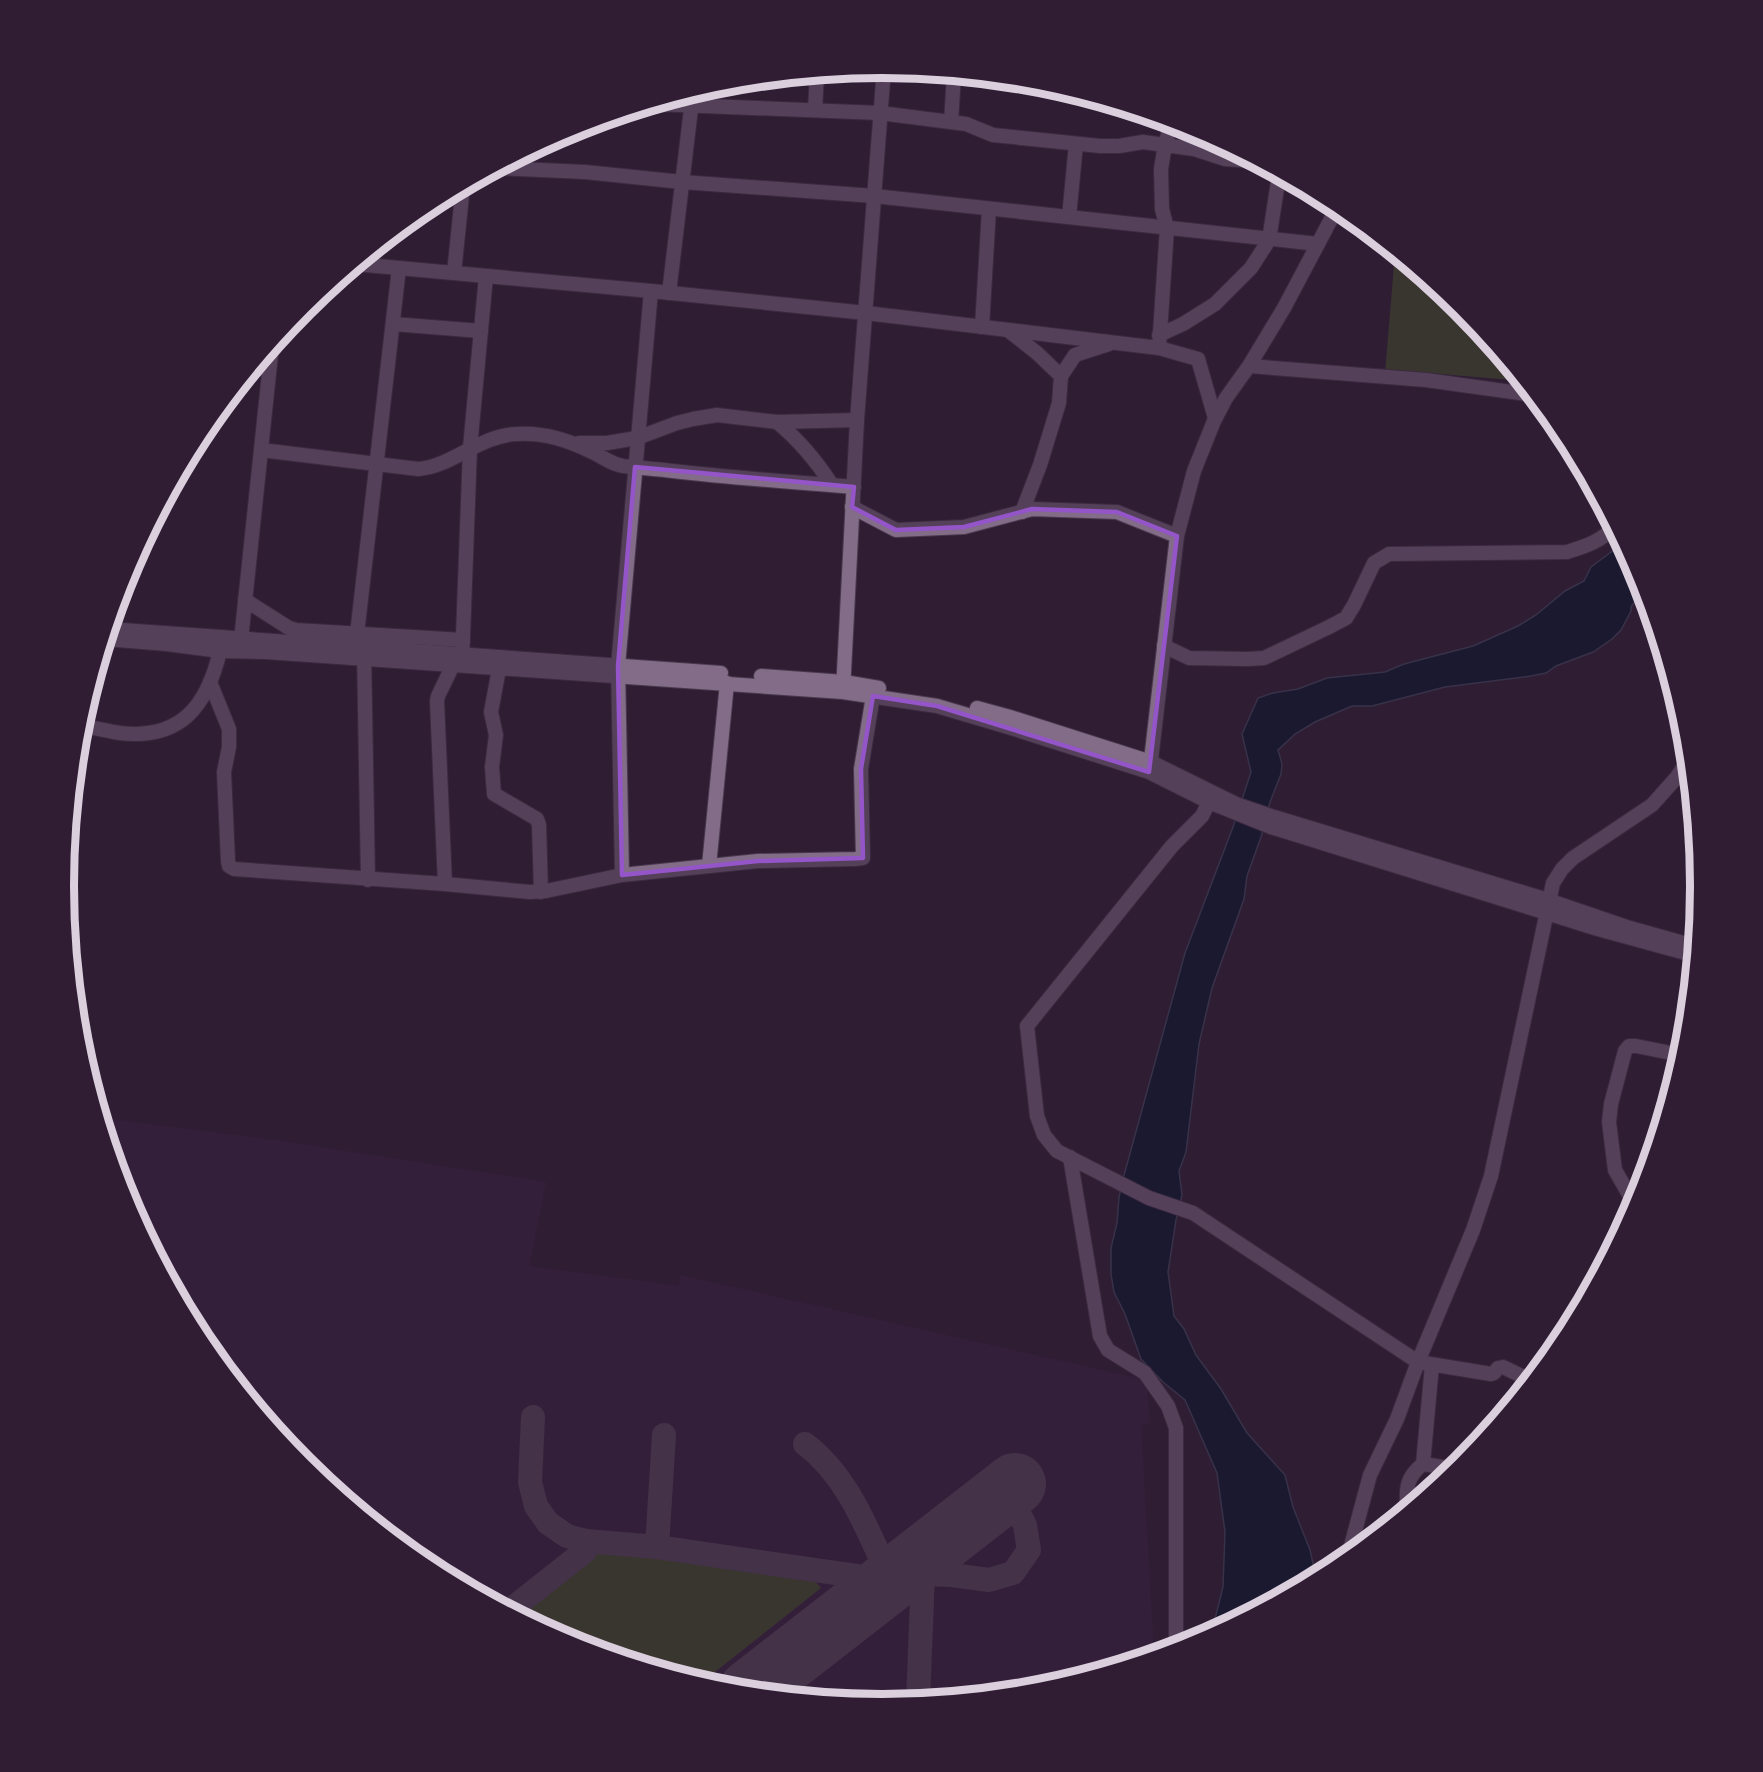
<svg xmlns="http://www.w3.org/2000/svg" width="1763" height="1772" font-family="Jost,sans-serif">
	<style>
		.built { fill: #3b2340 }
		.green { fill: #465329 }
		.water { fill: #00142c; stroke: #424c61; stroke-width: 1.5 }
		.lines { fill: none; stroke-linecap: round; stroke-linejoin: round }
		.taxiway { stroke: #5d4c61; stroke-width: 24 }
		.runway { stroke: #5d4c61; stroke-width: 62 }
		.minor-casing { stroke: #4a3a4e; stroke-width: 16 }
		.minor { stroke: #836c87; stroke-width: 14 }
		.marked { fill: none; stroke: #9355c7; stroke-width: 4.5; stroke-linejoin: round }
		.rim { fill: none; stroke: #dbcfde; stroke-width: 8 }
	</style>
	<rect width="100%" height="100%" fill="#301d34"/>
	<path class="built" d="M101 1118 281 1141 546 1182 529 1266 679 1286 680 1275 1146 1380 1150 1423 1141 1425 1154 1654 1041 1689 881 1704 721 1689 568 1642 426 1566 302 1465 201 1340 125 1199Z"/>
	<g class="green">
		<path d="M1395 253 1461 307 1525 386 1512 385V380L1427 373H1385Z"/>
		<path d="M602 1552 805 1577 815 1581 821 1588 701 1683 568 1642 515 1614 551 1584 592 1558 598 1553Z"/>
	</g>
	<path class="water" d="M1622 544 1638 573 1643 589 1631 607V611L1621 630 1612 639 1593 652 1556 666 1546 673 1531 676 1445 687 1372 706H1352L1315 722 1295 734 1278 750 1282 764 1281 774 1270 802 1261 837 1247 876 1244 899 1212 988 1199 1044 1186 1152 1179 1171 1182 1195 1176 1220 1168 1272 1174 1316 1184 1329 1196 1355 1221 1389 1247 1433 1285 1475 1293 1507 1310 1550 1316 1577 1214 1632V1623L1223 1587 1225 1532 1217 1473 1185 1400 1163 1382 1141 1359 1125 1314 1114 1292 1111 1274V1248L1117 1223 1119 1197 1123 1179 1185 953 1233 827 1251 772 1242 734 1258 698 1273 693 1298 689 1327 678 1385 672 1404 664 1473 646 1518 626 1536 615 1565 591 1584 581 1591 567Z"/>
	<g class="lines">
		<g class="taxiway">
			<path d="M805 1444C849 1477 868 1532 891 1581"/>
			<path d="M586 1541 657 1547 664 1435"/>
			<path d="M657 1547 891 1581 923 1574 952 1575 989 1580 1013 1573 1029 1550 1025 1525 1014 1504 1000 1496"/>
			<path d="M509 1611 585 1551 586 1541 567 1536 548 1523 536 1506 530 1482 533 1417"/>
			<path d="M918 1701 923 1574 925 1554"/>
		</g>
		<path class="runway" d="M749 1691 1015 1484"/>
		<defs>
			<g id="minor">
				<path d="M654 104 880 113 966 124 993 135 1100 146H1119L1143 142 1194 149 1225 159 1252 161"/>
				<path d="M815 110 817 74"/>
				<path d="M951 122 954 75"/>
				<path d="M497 168 585 172 682 182 874 196 1318 244"/>
				<path d="M1069 217 1076 144"/>
				<path d="M355 264 651 291 866 313 1159 348 1198 359 1215 418"/>
				<path d="M454 273 463 186"/>
				<path d="M669 293 693 92"/>
				<path d="M393 324 481 331"/>
				<path d="M982 327 989 209"/>
				<path d="M1009 331 1037 353 1061 376 1059 403 1040 465 1022 512"/>
				<path d="M1159 335 1183 324 1215 304 1251 268 1269 240 1279 175"/>
				<path d="M1159 348 1167 228 1162 209 1161 169 1165 145 1171 123"/>
				<path d="M1249 366 1426 380 1533 395"/>
				<path d="M1061 376 1075 355 1109 344"/>
				<path d="M777 422C799 440 817 462 832 485"/>
				<path d="M579 443H607L637 438 677 423 693 419 717 415 777 422 857 420"/>
				<path d="M261 450 418 469C451 467 479 436 516 434 541 432 568 440 590 451 602 456 610 464 623 466 639 468 656 469 673 471 733 478 793 482 854 487"/>
				<path d="M852 507 896 530 964 527 1032 509 1117 512 1177 536"/>
				<path d="M245 600 289 628 296 630 463 640"/>
				<path d="M108 629 721 673"/>
				<path d="M357 634 399 268"/>
				<path d="M105 639 167 644 220 651 266 652 843 692 937 706 1008 727 1149 772 1209 802 1271 827 1598 929 1693 955"/>
				<path d="M241 640 272 345"/>
				<path d="M1164 646 1189 658 1248 659 1264 658 1329 627 1346 618 1354 605 1374 563 1389 554 1567 552C1583 547 1603 541 1613 527"/>
				<path d="M364 651 368 880"/>
				<path d="M462 663 470 448 486 276"/>
				<path d="M499 669 491 712 496 735 492 767 494 794 537 819 539 825 541 892"/>
				<path d="M761 676 844 682 879 688"/>
				<path d="M210 682 229 729V747L224 772 228 861 229 866 234 869 445 884 530 892 546 891 622 875 758 861 855 859 863 858 861 769 873 696"/>
				<path d="M843 691 857 420 884 68"/>
				<path d="M977 708 1010 717 1151 762 1236 804 1274 817 1548 900 1630 928 1694 946"/>
				<path d="M79 726C93 727 106 731 120 733 181 740 207 706 220 651"/>
				<path d="M1150 769 1177 536 1194 471 1214 421 1226 398 1249 366 1284 308 1338 206"/>
				<path d="M1209 802 1202 816 1172 846 1027 1026 1037 1116 1044 1135 1057 1151 1149 1198 1193 1213 1418 1362 1491 1374 1494 1373 1498 1368 1503 1367 1530 1380"/>
				<path d="M709 866 727 683"/>
				<path d="M622 875 618 666 651 291"/>
				<path d="M445 884 437 701 438 696 453 665"/>
				<path d="M1070 1157 1100 1336 1108 1350 1145 1373 1168 1406 1176 1428V1648"/>
				<path d="M1635 1205 1615 1170 1609 1122 1611 1104 1625 1051 1629 1046H1636L1681 1055"/>
				<path d="M1423 1464 1432 1365"/>
				<path d="M1407 1508C1406 1489 1406 1477 1423 1464L1455 1469"/>
				<path d="M1348 1557 1370 1475 1397 1419 1418 1362 1473 1230 1491 1176 1553 883 1562 869 1573 858 1652 805 1677 777 1688 760"/>
			</g>
		</defs>
		<use href="#minor" class="minor-casing"/>
		<use href="#minor" class="minor"/>
	</g>
	<path d="M0 0H1763V1772H0ZM635 467 854 487 852 507 896 530 964 527 1032 509 1117 512 1177 536 1149 772 937 706 873 696 861 769 863 858 758 861 622 875 618 666Z" fill="#301d34" fill-opacity=".55" fill-rule="evenodd"/>
	<path class="marked" d="M635 467 854 487 852 507 896 530 964 527 1032 509 1117 512 1177 536 1149 772 937 706 873 696 861 769 863 858 758 861 622 875 618 666Z"/>
	<path d="M0 0H1763V1772H0ZM74 886a808 808 0 1 1 1616 0a808 808 0 1 1-1616 0Z" fill="#301d34" fill-rule="evenodd"/>
	<path class="rim" d="M74 886a808 808 0 1 1 1616 0a808 808 0 1 1-1616 0Z"/>
</svg>
